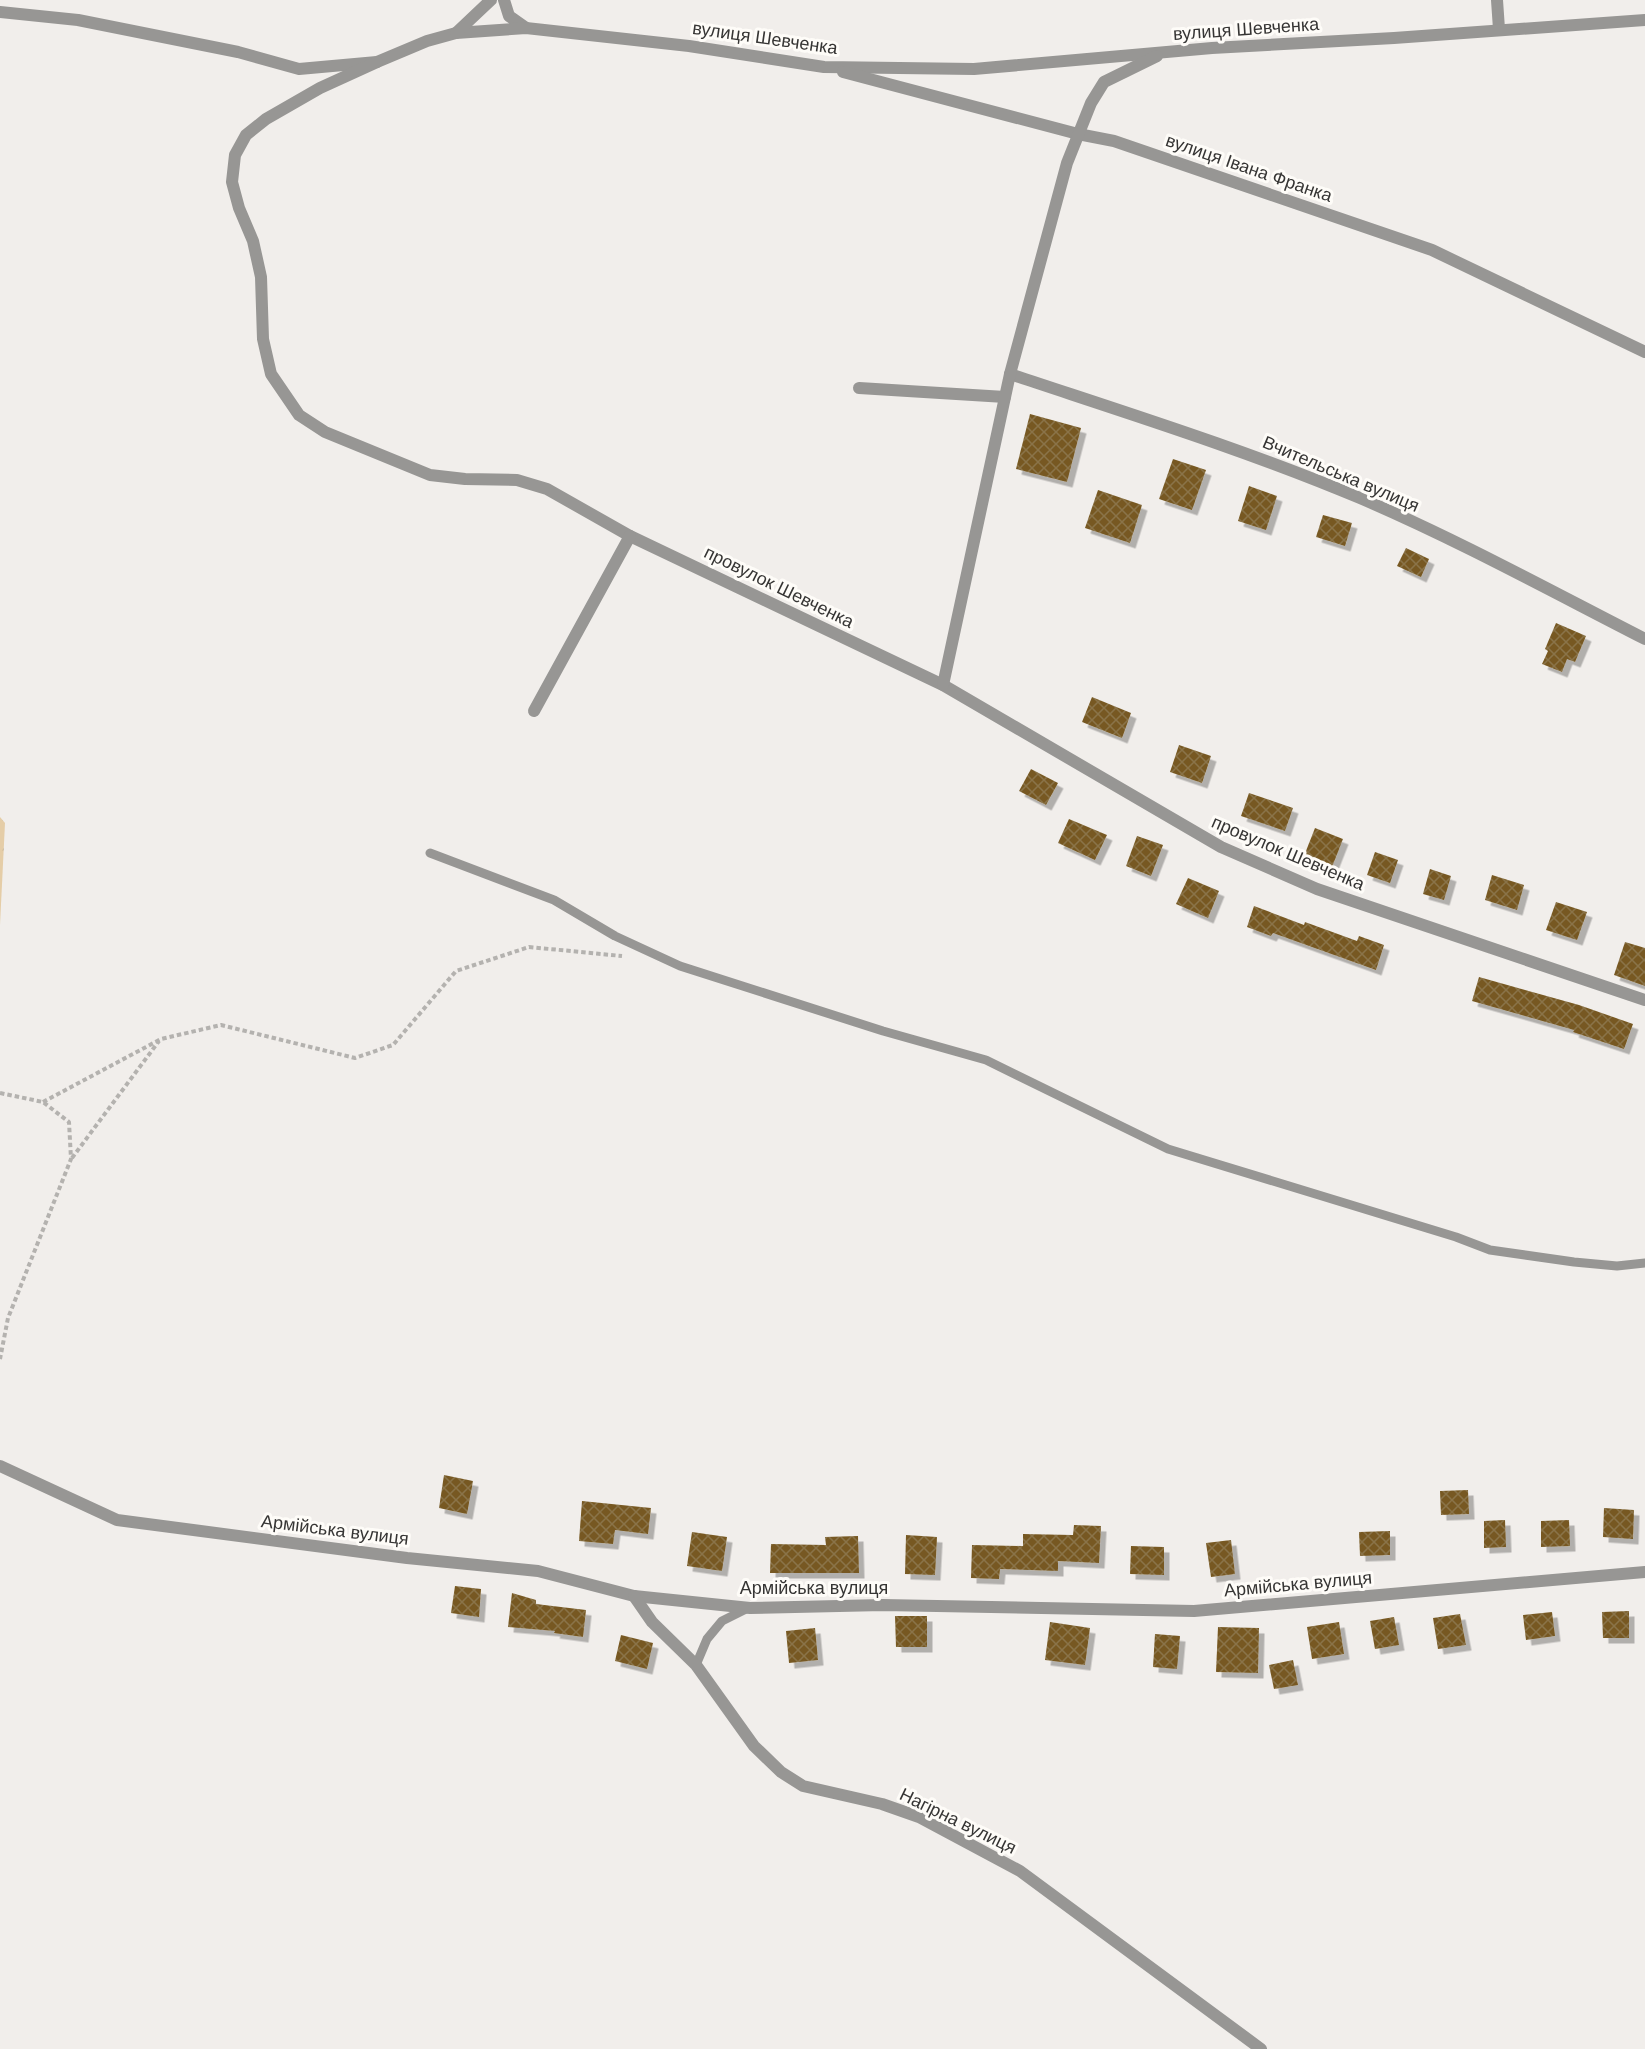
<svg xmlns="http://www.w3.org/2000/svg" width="1645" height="2049" font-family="Helvetica,sans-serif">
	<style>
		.forest { fill: url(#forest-firs) }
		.building { fill: url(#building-cross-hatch); filter: url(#shadow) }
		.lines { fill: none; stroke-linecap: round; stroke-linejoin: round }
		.path { stroke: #b4b2af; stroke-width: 4; stroke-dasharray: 4.5 3; stroke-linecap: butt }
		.service { stroke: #979694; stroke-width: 9 }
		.minor { stroke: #979694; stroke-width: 12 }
		.labels { text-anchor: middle; stroke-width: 6; stroke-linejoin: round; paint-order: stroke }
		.street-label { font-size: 18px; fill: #363534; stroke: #fefcf8 }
	</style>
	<defs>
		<pattern id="forest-firs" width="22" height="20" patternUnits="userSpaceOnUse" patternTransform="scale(1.5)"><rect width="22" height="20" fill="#e5cda7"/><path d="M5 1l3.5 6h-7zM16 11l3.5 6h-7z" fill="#c5b190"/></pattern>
		<pattern id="building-cross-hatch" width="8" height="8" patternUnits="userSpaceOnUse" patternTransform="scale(1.5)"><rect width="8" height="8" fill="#775922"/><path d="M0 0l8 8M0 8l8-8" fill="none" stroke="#8a734a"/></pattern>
		<filter id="shadow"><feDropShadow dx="5.5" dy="5.5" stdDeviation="0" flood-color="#0004"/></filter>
	</defs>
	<rect width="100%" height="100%" fill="#f1eeeb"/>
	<path class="forest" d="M0 817 5 823 0 925Z"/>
	<g class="building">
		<path d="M1030 414 1081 428 1067 482 1016 469Z"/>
		<path d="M1173 459 1206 470 1192 510 1159 499Z"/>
		<path d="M1249 486 1277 496 1266 530 1238 521Z"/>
		<path d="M1098 490 1142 505 1130 543 1085 528Z"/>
		<path d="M1323 515 1352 523 1345 546 1316 537Z"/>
		<path d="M1406 548 1429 559 1421 577 1397 566Z"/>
		<path d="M1556 623 1586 636 1575 662 1567 659 1562 672 1542 664 1548 651 1545 649Z"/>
		<path d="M1092 697 1131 713 1122 738 1082 722Z"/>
		<path d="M1179 745 1211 756 1202 783 1170 772Z"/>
		<path d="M1031 769 1058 783 1046 805 1019 791Z"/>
		<path d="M1249 793 1293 808 1285 831 1241 816Z"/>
		<path d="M1069 819 1107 835 1095 860 1058 843Z"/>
		<path d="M1315 828 1343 839 1332 867 1304 856Z"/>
		<path d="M1137 836 1163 845 1151 876 1126 866Z"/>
		<path d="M1375 852 1398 860 1390 883 1367 875Z"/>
		<path d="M1430 869 1451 876 1444 900 1423 894Z"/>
		<path d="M1492 875 1524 885 1517 910 1485 900Z"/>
		<path d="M1188 878 1219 891 1208 918 1176 904Z"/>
		<path d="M1556 902 1587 912 1577 940 1546 930Z"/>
		<path d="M1254 906 1304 925 1305 922 1357 941 1359 936 1384 945 1376 970 1273 933 1271 936 1247 927Z"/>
		<path d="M1625 942 1645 948V986L1614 975Z"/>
		<path d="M1479 977 1579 1005 1633 1024 1624 1049 1573 1032 1574 1030 1472 1001Z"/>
		<path d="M444 1475 473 1481 467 1514 439 1508Z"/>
		<path d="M1468 1490 1469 1514 1441 1515 1440 1491Z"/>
		<path d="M582 1501 651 1508 648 1534 615 1530 613 1544 579 1541Z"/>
		<path d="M1604 1508 1634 1510 1633 1539 1603 1537Z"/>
		<path d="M1505 1520 1506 1547 1484 1548V1521Z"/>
		<path d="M1569 1520 1570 1546 1541 1547V1521Z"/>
		<path d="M1074 1525 1101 1526 1099 1563 1058 1561V1571L1000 1569 999 1579 971 1578 972 1545 1023 1546V1534L1073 1535Z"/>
		<path d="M1390 1531V1555L1360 1556 1359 1532Z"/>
		<path d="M692 1532 727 1537 722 1571 687 1566Z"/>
		<path d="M906 1535 937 1537 935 1575 905 1574Z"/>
		<path d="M858 1536 859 1573H770L771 1544 826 1545 825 1537Z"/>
		<path d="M1231 1540 1235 1574 1211 1577 1206 1543Z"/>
		<path d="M1131 1546 1164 1547V1575L1130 1574Z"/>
		<path d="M455 1586 481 1589 479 1617 451 1613Z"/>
		<path d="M512 1593 536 1600V1604L586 1610 583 1637 554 1633 555 1631 508 1627Z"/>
		<path d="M1629 1611V1638H1603L1602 1612Z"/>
		<path d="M1552 1612 1555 1636 1526 1640 1523 1615Z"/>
		<path d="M1460 1614 1466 1645 1438 1649 1433 1618Z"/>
		<path d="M895 1616H927V1647H896Z"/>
		<path d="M1394 1617 1399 1645 1375 1649 1370 1621Z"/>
		<path d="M1050 1622 1090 1628 1085 1665 1045 1660Z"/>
		<path d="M1339 1622 1344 1654 1312 1659 1307 1627Z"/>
		<path d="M1218 1627 1259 1628 1258 1673 1216 1672Z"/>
		<path d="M815 1628 818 1660 789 1663 786 1631Z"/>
		<path d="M1155 1634 1180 1636 1177 1669 1153 1667Z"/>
		<path d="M621 1635 653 1643 647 1669 615 1661Z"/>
		<path d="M1293 1660 1298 1685 1274 1689 1269 1665Z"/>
	</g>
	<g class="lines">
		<g class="path">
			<path d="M0 1093 43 1102 69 1122 71 1159 8 1318 0 1359"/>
			<path d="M43 1102 161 1039 221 1025 355 1058 393 1045 456 971 529 947 622 956"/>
			<path d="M72 1158 159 1041"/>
		</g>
		<g class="service">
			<path d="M430 853 554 900 615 936 680 966 883 1031 986 1060 1168 1149 1456 1237 1490 1250 1574 1262 1617 1266 1645 1263"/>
			<path d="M696 1665 707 1639 722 1621 748 1608"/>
		</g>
		<g class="minor">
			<path d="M504 0 509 16 526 28"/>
			<path d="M1497 0 1499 29"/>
			<path d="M0 12 78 20 238 52 299 69 377 62 427 41 456 33 526 28 689 46 824 67 974 69 1212 48 1394 38 1645 20"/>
			<path d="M456 33 491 0"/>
			<path d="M377 62 320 88 266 119 246 135 235 155 232 182 239 208 253 241 261 277 263 339 271 374 299 415 325 432 430 475 465 479 517 480 547 489 630 536 943 685 1221 847 1317 889 1645 1000"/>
			<path d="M843 72 1078 134 1114 141 1432 250 1645 352"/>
			<path d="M1010 374C1127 413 1246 450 1360 498 1458 540 1551 591 1645 639"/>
			<path d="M859 388 1005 397"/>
			<path d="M943 685 1010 374 1067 163 1091 103 1104 82 1157 56"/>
			<path d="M534 711 630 536"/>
			<path d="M0 1466 117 1520 407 1558 538 1571 634 1596 750 1608 883 1605 1194 1611 1645 1572"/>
			<path d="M634 1596 652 1622 696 1665 754 1746 781 1772 803 1786 882 1804 919 1817 1020 1871 1261 2049"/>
		</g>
	</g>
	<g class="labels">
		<g class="street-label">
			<text transform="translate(1246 29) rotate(-4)" y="6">вулиця Шевченка</text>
			<text transform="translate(765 38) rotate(8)" y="6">вулиця Шевченка</text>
			<text transform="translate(1249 168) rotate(19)" y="6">вулиця Івана Франка</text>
			<text transform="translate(1341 474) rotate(23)" y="6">Вчительська вулиця</text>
			<text transform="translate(779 587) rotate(26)" y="6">провулок Шевченка</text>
			<text transform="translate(1288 853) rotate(23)" y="6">провулок Шевченка</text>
			<text transform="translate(335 1530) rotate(7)" y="6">Армійська вулиця</text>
			<text transform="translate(1298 1584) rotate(-5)" y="6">Армійська вулиця</text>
			<text x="814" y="1594">Армійська вулиця</text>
			<text transform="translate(958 1821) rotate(26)" y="6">Нагірна вулиця</text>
		</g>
	</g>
</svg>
